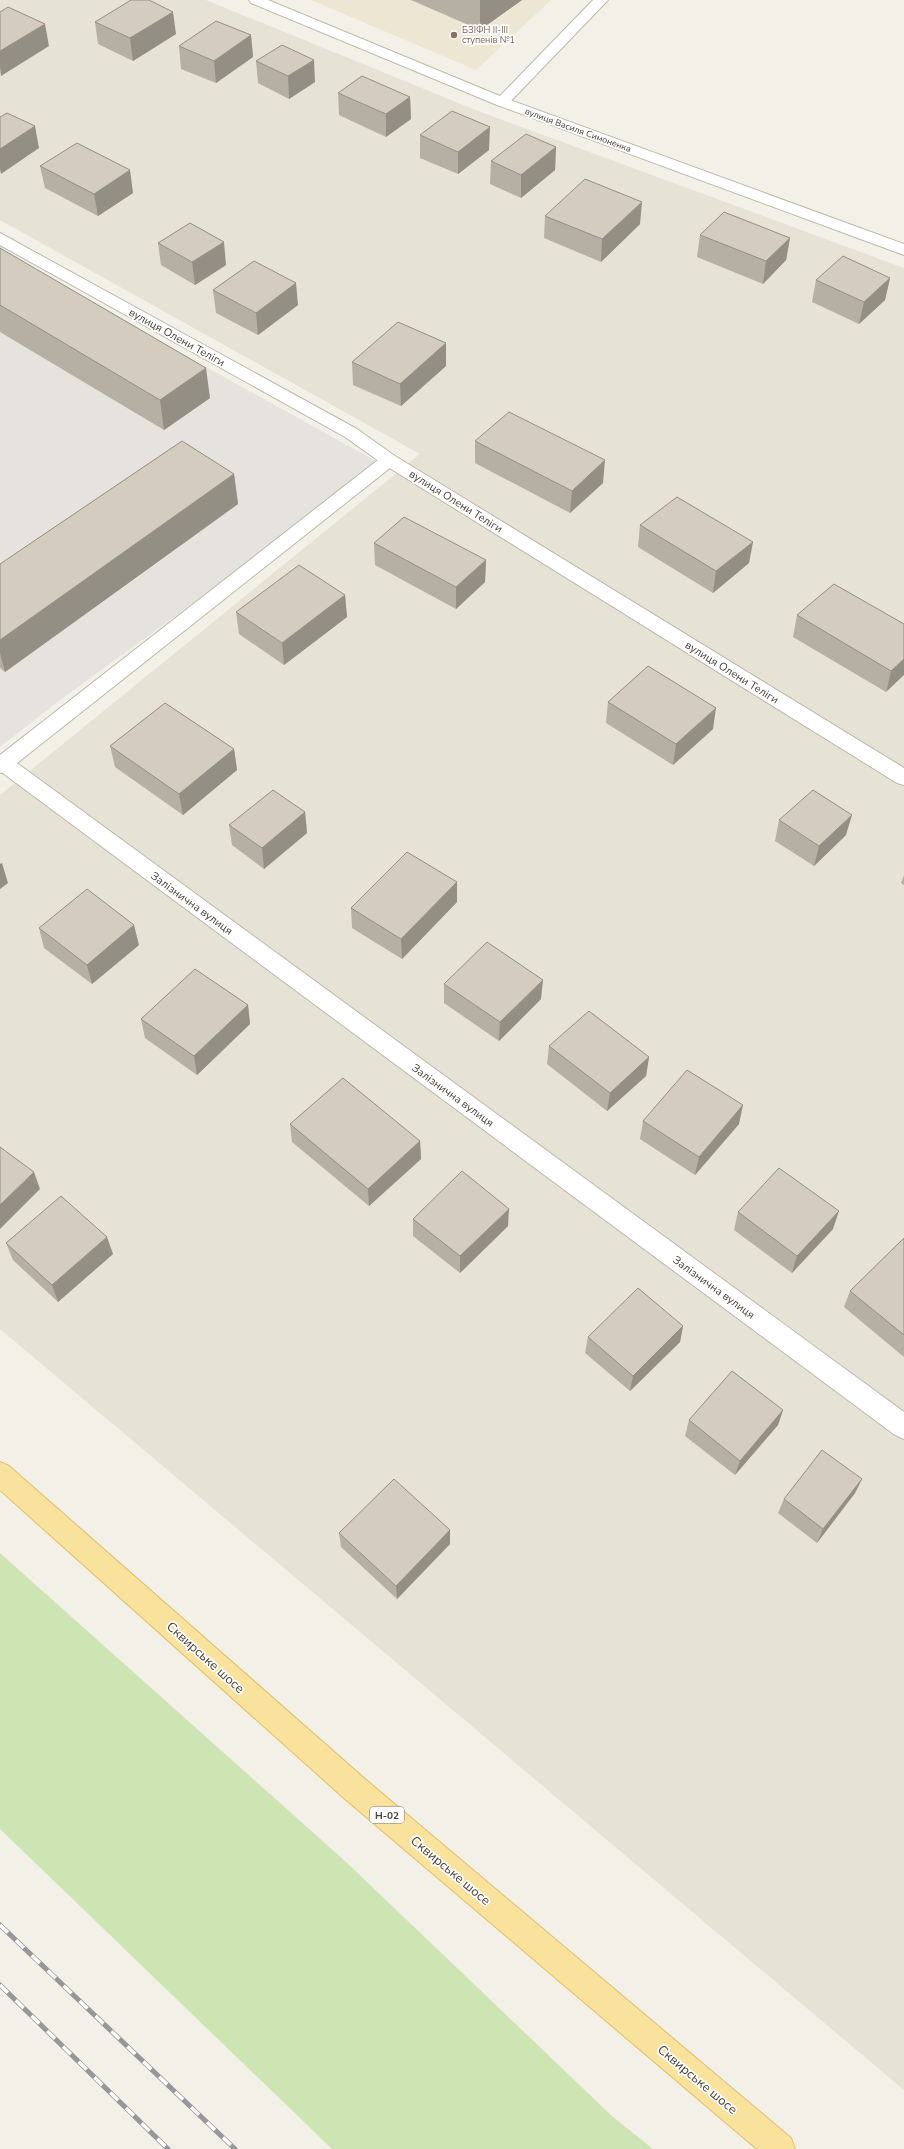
<svg xmlns="http://www.w3.org/2000/svg" width="904" height="2149" font-family="'Nunito Sans',sans-serif">
	<style>
		.residential { fill: #e7e2d6 }
		.industrial { fill: #e6e2dd }
		.education { fill: #ece6d3 }
		.green { fill: #cde5b3 }
		.lines { fill: none; stroke-linecap: round; stroke-linejoin: round }
		.service-casing { stroke: #beb8ab; stroke-width: 2 }
		.minor-casing { stroke: #beb8ab; stroke-width: 2 }
		.tertiary-casing { stroke: #beb8ab; stroke-width: 2 }
		.primary-casing { stroke: #dec06b; stroke-width: 2 }
		.service { fill: #fff; fill-rule: evenodd }
		.minor { fill: #fff; fill-rule: evenodd }
		.tertiary { fill: #fff; fill-rule: evenodd }
		.primary { fill: #f9e29b; fill-rule: evenodd }
		.rail-casing { stroke: #979797; stroke-width: 5 }
		.rail { stroke: #fff; stroke-width: 3.5; stroke-dasharray: 11; stroke-linecap: butt }
		.wall { fill: #b6afa3 }
		.shaded-wall { fill: #948f85 }
		.building { fill: #d4ccbe; stroke: #948f85 }
		.education-dot { fill: #8d6e63; stroke: #fff; stroke-width: 1.5 }
		.labels { text-anchor: middle; stroke-width: 3.5; stroke-linejoin: round; paint-order: stroke }
		.far-education-label { font-size: 9px; fill: #785e54; stroke: #fff; text-anchor: start }
		.far-street-label { font-size: 9px; fill: #464137; stroke: #fff }
		.shield { fill: #fff; stroke: #7e7a73; stroke-width: 1 }
		.shield-label { font-size: 10px; font-weight: bold; fill: #464137 }
		.street-label { font-size: 11px; fill: #464137; stroke: #fff }
		.near-street-label { font-size: 13px; fill: #464137; stroke: #fff }
	</style>
	<rect width="100%" height="100%" fill="#f3f0e8"/>
	<path class="residential" d="M0 0H206L473 109 904 268V2090L0 1329V795L420 454 0 220Z"/>
	<path class="industrial" d="M0 253 383 465 60 700 0 747Z"/>
	<path class="education" d="M311 0H551L476 70Z"/>
	<path class="green" d="M0 1553 345 1861 612 2116 653 2149H332L0 1829Z"/>
	<g class="lines">
		<defs>
			<g id="service">
				<path d="M593 0H608L507 105H497L495 102 497 99Z"/>
				<path d="M389 454 395 456 398 460 395 464 7 771 0 773V755L383 456Z"/>
			</g>
			<g id="minor">
				<path d="M0 233 357 429 395 456 904 768V785L897 783 383 464 345 437 0 245Z"/>
				<path d="M3 756 10 758 904 1412V1439L895 1435 0 771V757Z"/>
			</g>
			<path id="tertiary" d="M249 0H268L507 99 904 244V255L497 105 251 3Z"/>
			<path id="primary" d="M0 1462 9 1466 365 1779 791 2138 795 2149H757L345 1799 0 1490Z"/>
		</defs>
		<use href="#service" class="service-casing"/>
		<use href="#minor" class="minor-casing"/>
		<use href="#tertiary" class="tertiary-casing"/>
		<use href="#primary" class="primary-casing"/>
		<use href="#service" class="service"/>
		<use href="#minor" class="minor"/>
		<use href="#tertiary" class="tertiary"/>
		<use href="#primary" class="primary"/>
		<defs>
			<g id="rail">
				<path d="M0 1925 235 2149"/>
				<path d="M0 1985 168 2149"/>
			</g>
		</defs>
		<use href="#rail" class="rail-casing"/>
		<use href="#rail" class="rail"/>
	</g>
	<g class="wall">
		<path d="M411 0H522L480 30Z"/>
		<path d="M95 22 176 34 133 61 98 44Z"/>
		<path d="M251 35 253 57 216 83 181 69 179 46Z"/>
		<path d="M256 61 315 82 289 99 258 83Z"/>
		<path d="M338 93 410 97 411 119 386 137 339 115Z"/>
		<path d="M420 135 489 150 458 174 420 158Z"/>
		<path d="M556 147 555 170 521 198 490 184 491 161Z"/>
		<path d="M40 166 133 193 98 216 45 188Z"/>
		<path d="M545 216 640 224 601 262 544 238Z"/>
		<path d="M700 235 790 238 786 260 763 284 697 257Z"/>
		<path d="M158 243 226 265 195 285 161 265Z"/>
		<path d="M0 248 210 398 164 430 0 332Z"/>
		<path d="M890 278 885 300 859 324 812 302 816 280Z"/>
		<path d="M213 290 298 305 258 335 216 313Z"/>
		<path d="M446 343V366L401 406 353 385 352 362Z"/>
		<path d="M475 441 603 483 570 513 475 463Z"/>
		<path d="M234 474 238 504 5 672 0 668V564Z"/>
		<path d="M640 525 749 563 713 593 638 547Z"/>
		<path d="M374 543 486 560 485 582 456 609 375 565Z"/>
		<path d="M345 595 347 617 284 665 239 634 236 612Z"/>
		<path d="M797 615 904 624 886 692 793 637Z"/>
		<path d="M608 702 713 729 673 765 606 723Z"/>
		<path d="M110 746 234 749 237 770 183 815 115 767Z"/>
		<path d="M305 812 307 833 264 869 232 845 229 825Z"/>
		<path d="M779 820 846 835 814 866 775 841Z"/>
		<path d="M904 875V885L901 883Z"/>
		<path d="M457 882V902L402 959 352 928 351 908Z"/>
		<path d="M39 928 139 945 92 984 44 948Z"/>
		<path d="M444 984 541 999 499 1041 444 1003Z"/>
		<path d="M248 1005 250 1024 197 1075 145 1038 141 1019Z"/>
		<path d="M549 1046 649 1057 646 1076 607 1111 547 1064Z"/>
		<path d="M643 1121 739 1124 695 1175 640 1139Z"/>
		<path d="M290 1124 420 1141 421 1159 369 1206 292 1142Z"/>
		<path d="M738 1212 833 1229 792 1273 734 1230Z"/>
		<path d="M413 1219 508 1226 460 1273 413 1236Z"/>
		<path d="M904 1238V1357L844 1307 850 1291Z"/>
		<path d="M6 1243 113 1254 58 1302 13 1260Z"/>
		<path d="M683 1326 680 1342 630 1391 585 1353 588 1337Z"/>
		<path d="M783 1410 778 1425 735 1475 685 1436 689 1420Z"/>
		<path d="M862 1479 855 1493 817 1543 778 1513 784 1499Z"/>
		<path d="M339 1533 450 1544 397 1599 341 1547Z"/>
	</g>
	<g class="shaded-wall">
		<path d="M480 0H522L480 30Z"/>
		<path d="M173 12 176 34 133 61 130 38Z"/>
		<path d="M45 24 49 46 1 76 0 68V51Z"/>
		<path d="M251 35 253 57 216 83 214 61Z"/>
		<path d="M314 60 315 82 289 99 288 76Z"/>
		<path d="M410 97 411 119 386 137V114Z"/>
		<path d="M35 126 39 148 1 174 0 169V149Z"/>
		<path d="M490 127 489 150 458 174V152Z"/>
		<path d="M556 147 555 170 521 198V175Z"/>
		<path d="M130 170 133 193 98 216 94 194Z"/>
		<path d="M642 202 640 224 601 262 602 239Z"/>
		<path d="M790 238 786 260 763 284 766 261Z"/>
		<path d="M224 242 226 265 195 285 192 262Z"/>
		<path d="M890 278 885 300 859 324 864 302Z"/>
		<path d="M296 283 298 305 258 335 256 313Z"/>
		<path d="M446 343V366L401 406 400 384Z"/>
		<path d="M206 368 210 398 164 430 160 400Z"/>
		<path d="M605 460 603 483 570 513 572 491Z"/>
		<path d="M234 474 238 504 5 672 0 653V640Z"/>
		<path d="M753 542 749 563 713 593 716 571Z"/>
		<path d="M486 560 485 582 456 609V587Z"/>
		<path d="M345 595 347 617 284 665 282 643Z"/>
		<path d="M904 659V675L886 692 891 671Z"/>
		<path d="M716 708 713 729 673 765 676 744Z"/>
		<path d="M234 749 237 770 183 815 179 794Z"/>
		<path d="M305 812 307 833 264 869 262 848Z"/>
		<path d="M852 815 846 835 814 866 819 846Z"/>
		<path d="M2 863 8 883 0 889V864Z"/>
		<path d="M457 882V902L402 959 401 939Z"/>
		<path d="M134 925 139 945 92 984 87 965Z"/>
		<path d="M543 980 541 999 499 1041 500 1022Z"/>
		<path d="M248 1005 250 1024 197 1075 194 1056Z"/>
		<path d="M649 1057 646 1076 607 1111 610 1093Z"/>
		<path d="M743 1105 739 1124 695 1175 699 1157Z"/>
		<path d="M420 1141 421 1159 369 1206 368 1189Z"/>
		<path d="M34 1172 40 1189 0 1229V1205Z"/>
		<path d="M509 1209 508 1226 460 1273V1256Z"/>
		<path d="M839 1211 833 1229 792 1273 797 1256Z"/>
		<path d="M107 1237 113 1254 58 1302 52 1285Z"/>
		<path d="M683 1326 680 1342 630 1391 633 1376Z"/>
		<path d="M783 1410 778 1425 735 1475 740 1461Z"/>
		<path d="M862 1479 855 1493 817 1543 823 1529Z"/>
		<path d="M450 1530V1544L397 1599 396 1586Z"/>
	</g>
	<g class="building">
		<path d="M131 0H149L173 12 130 38 95 22Z"/>
		<path d="M8 7 45 24 0 51V12Z"/>
		<path d="M216 21 251 35 214 61 179 46Z"/>
		<path d="M282 45 314 60 288 76 256 61Z"/>
		<path d="M362 76 410 97 386 114 338 93Z"/>
		<path d="M452 111 490 127 458 152 420 135Z"/>
		<path d="M7 113 35 126 0 149V117Z"/>
		<path d="M526 134 556 147 521 175 491 161Z"/>
		<path d="M77 143 130 170 94 194 40 166Z"/>
		<path d="M585 179 642 202 602 239 545 216Z"/>
		<path d="M724 212 790 238 766 261 700 235Z"/>
		<path d="M190 223 224 242 192 262 158 243Z"/>
		<path d="M0 248 206 368 160 400 0 305Z"/>
		<path d="M843 256 890 278 864 302 816 280Z"/>
		<path d="M254 261 296 283 256 313 213 290Z"/>
		<path d="M398 322 446 343 400 384 352 362Z"/>
		<path d="M509 412 605 460 572 491 475 441Z"/>
		<path d="M182 441 234 474 0 640V564Z"/>
		<path d="M677 497 753 542 716 571 640 525Z"/>
		<path d="M404 517 486 560 456 587 374 543Z"/>
		<path d="M299 565 345 595 282 643 236 612Z"/>
		<path d="M834 584 904 624V659L891 671 797 615Z"/>
		<path d="M648 666 716 708 676 744 608 702Z"/>
		<path d="M165 703 234 749 179 794 110 746Z"/>
		<path d="M273 790 305 812 262 848 229 825Z"/>
		<path d="M813 790 852 815 819 846 779 820Z"/>
		<path d="M407 852 457 882 401 939 351 908Z"/>
		<path d="M87 889 134 925 87 965 39 928Z"/>
		<path d="M487 942 543 980 500 1022 444 984Z"/>
		<path d="M195 969 248 1005 194 1056 141 1019Z"/>
		<path d="M589 1011 649 1057 610 1093 549 1046Z"/>
		<path d="M687 1070 743 1105 699 1157 643 1121Z"/>
		<path d="M343 1078 420 1141 368 1189 290 1124Z"/>
		<path d="M0 1147 34 1172 0 1205Z"/>
		<path d="M779 1168 839 1211 797 1256 738 1212Z"/>
		<path d="M462 1171 509 1209 460 1256 413 1219Z"/>
		<path d="M61 1196 107 1237 52 1285 6 1243Z"/>
		<path d="M904 1238V1335L850 1291Z"/>
		<path d="M638 1288 683 1326 633 1376 588 1337Z"/>
		<path d="M732 1371 783 1410 740 1461 689 1420Z"/>
		<path d="M822 1450 862 1479 823 1529 784 1499Z"/>
		<path d="M394 1479 450 1530 396 1586 339 1533Z"/>
	</g>
	<circle class="education-dot" cx="454" cy="35" r="4"/>
	<g class="labels">
		<g class="far-education-label">
			<text x="462" y="33">БЗІФН ІІ-ІІІ<tspan x="462" dy="10">ступенів №1</tspan></text>
		</g>
		<g class="far-street-label">
			<text transform="translate(578 130) rotate(20)" y="3">вулиця Василя Симоненка</text>
		</g>
		<rect class="shield" x="370" y="1807" width="34" height="16" rx="3"/>
		<g class="shield-label">
			<text x="387" y="1819">Н-02</text>
		</g>
		<g class="street-label">
			<text transform="translate(177 337) rotate(29)" y="4">вулиця Олени Теліги</text>
			<text transform="translate(456 501) rotate(32)" y="4">вулиця Олени Теліги</text>
			<text transform="translate(732 672) rotate(32)" y="4">вулиця Олени Теліги</text>
			<text transform="translate(192 903) rotate(36)" y="4">Залізнична вулиця</text>
			<text transform="translate(453 1095) rotate(36)" y="4">Залізнична вулиця</text>
			<text transform="translate(714 1287) rotate(36)" y="4">Залізнична вулиця</text>
		</g>
		<g class="near-street-label">
			<text transform="translate(206 1657) rotate(42)" y="5">Сквирське шосе</text>
			<text transform="translate(451 1870) rotate(40)" y="5">Сквирське шосе</text>
			<text transform="translate(698 2079) rotate(40)" y="5">Сквирське шосе</text>
		</g>
	</g>
</svg>
